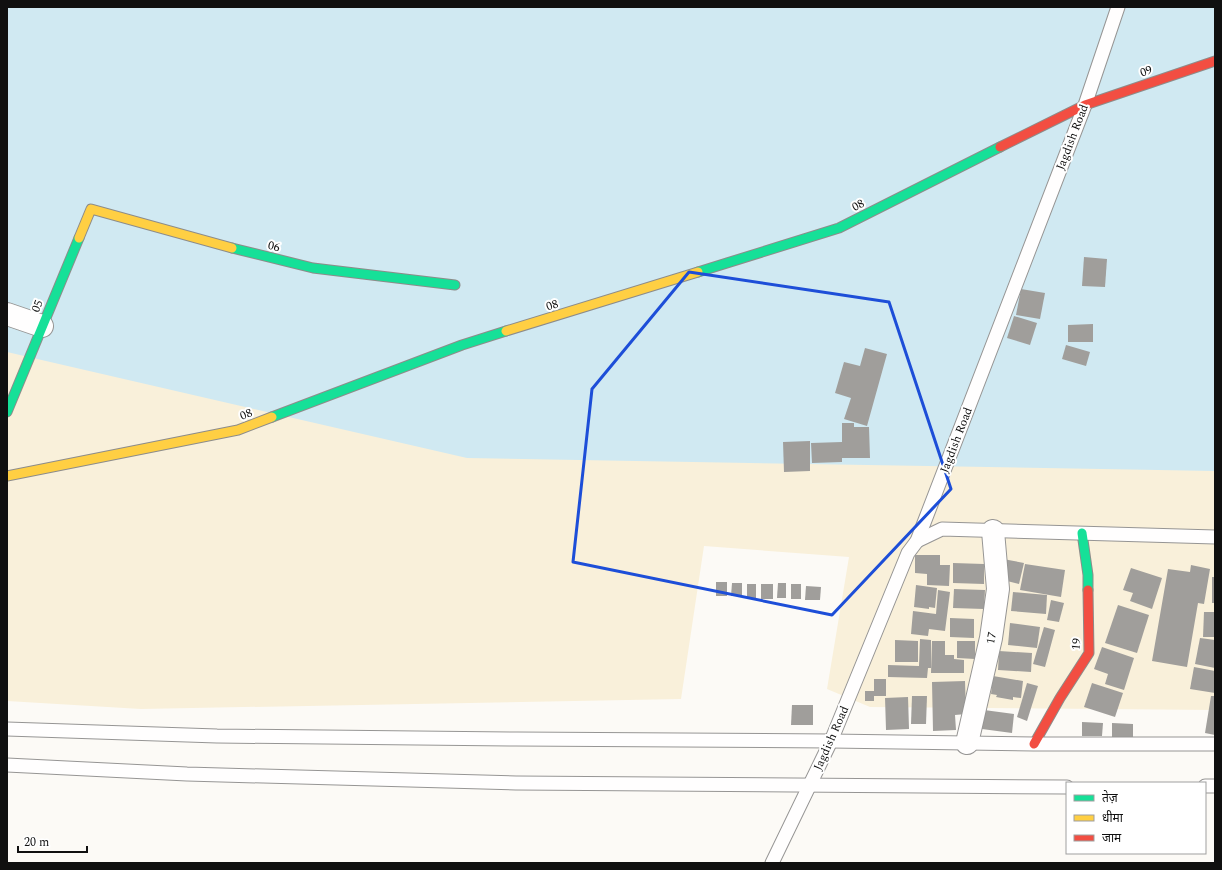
<svg xmlns="http://www.w3.org/2000/svg" width="1222" height="870" font-family="Spectral,'Noto Sans Devanagari',serif">
	<style>
		.sand { fill: #f9f0da }
		.water { fill: #d0e9f2 }
		.building { fill: #a09e9b }
		.lines { fill: none; stroke-linecap: round; stroke-linejoin: round }
		.lane-casing { stroke: #969594; stroke-width: 15 }
		.street-casing { stroke: #969594; stroke-width: 24 }
		.fast-casing { stroke: #8d8c8a; stroke-width: 11 }
		.slow-casing { stroke: #8d8c8a; stroke-width: 11 }
		.jam-casing { stroke: #8d8c8a; stroke-width: 11 }
		.lane { stroke: #fffefe; stroke-width: 13 }
		.street { stroke: #fffefe; stroke-width: 22 }
		.fast { stroke: #16e098; stroke-width: 9 }
		.slow { stroke: #ffcf43; stroke-width: 9 }
		.jam { stroke: #f24e42; stroke-width: 9 }
		.marked { fill: none; stroke: #1d4ed8; stroke-width: 3; stroke-linejoin: round }
		.labels { text-anchor: middle; stroke-width: 4; stroke-linejoin: round; paint-order: stroke }
		.street-label { font-size: 12px; fill: #101010; stroke: #fff }
	</style>
	<rect width="100%" height="100%" fill="#fcfaf6"/>
	<path class="sand" d="M7 7H1215V710L870 707 827 689 849 557 704 546 681 699 141 709 7 701Z"/>
	<path class="water" d="M7 7H1215V471L467 458 7 352Z"/>
	<g class="building">
		<path d="M1084 257 1107 259 1105 287 1082 286Z"/>
		<path d="M1021 289 1045 293 1040 319 1016 315Z"/>
		<path d="M1014 316 1037 323 1030 345 1007 338Z"/>
		<path d="M1093 324V342H1068V325Z"/>
		<path d="M1066 345 1090 352 1086 366 1062 359Z"/>
		<path d="M865 348 887 354 867 426 844 419 851 398 835 393 844 362 860 366Z"/>
		<path d="M842 423H854V427H869L870 458H842V462L812 463 811 443 842 442Z"/>
		<path d="M810 441V471L784 472 783 442Z"/>
		<path d="M915 555H940V565H950L949 586 927 585V574L915 573Z"/>
		<path d="M1003 559 1024 563 1019 584 999 579Z"/>
		<path d="M953 563 984 564V584L953 583Z"/>
		<path d="M1025 564 1065 570 1061 597 1020 590Z"/>
		<path d="M1191 565 1210 569 1204 604 1198 603 1187 667 1152 661 1168 569 1190 572Z"/>
		<path d="M1131 568 1162 578 1152 609 1130 601 1133 593 1123 590Z"/>
		<rect x="1212" y="577" width="3" height="26"/>
		<rect x="716" y="582" width="11" height="14"/>
		<path d="M732 583H742V596H731Z"/>
		<path d="M778 583H786V598H777Z"/>
		<rect x="747" y="584" width="9" height="14"/>
		<rect x="761" y="584" width="12" height="15"/>
		<rect x="791" y="584" width="10" height="15"/>
		<path d="M916 585 937 588 935 608 929 607V609L914 607Z"/>
		<path d="M806 586 821 587 820 600H805Z"/>
		<path d="M954 589 985 590 984 609 953 608Z"/>
		<path d="M938 590 950 592 945 631 929 629 928 636 911 634 913 611 936 614Z"/>
		<path d="M1013 592 1047 595 1046 614 1011 611Z"/>
		<path d="M1051 600 1064 603 1059 622 1047 620Z"/>
		<path d="M1118 605 1149 615 1137 653 1105 643Z"/>
		<path d="M1204 612H1215V637H1203Z"/>
		<path d="M950 618 974 619V638L950 637Z"/>
		<path d="M1010 623 1040 627 1037 648 1008 645Z"/>
		<path d="M1044 627 1055 630 1045 667 1033 664Z"/>
		<path d="M1200 638 1215 640V668L1195 664Z"/>
		<path d="M920 639 931 640V668H928L927 678 888 677V665L919 666Z"/>
		<path d="M895 640 918 641V662H895Z"/>
		<path d="M932 641H945V655H954V659L964 660V673H931Z"/>
		<path d="M957 641H975V659L957 658Z"/>
		<path d="M1102 647 1134 658 1124 690 1105 684 1108 674 1094 669Z"/>
		<path d="M999 651 1032 653 1031 672 998 670Z"/>
		<path d="M1194 667 1215 671V693L1190 689Z"/>
		<path d="M993 676 1023 681 1021 698 1013 697V700L996 697 997 695 991 694Z"/>
		<path d="M874 679H886V696H874V701H865V691H874Z"/>
		<path d="M965 681 966 714 955 715 956 730 933 731 932 682Z"/>
		<path d="M1027 683 1038 686 1027 721 1017 717Z"/>
		<path d="M1092 683 1123 693 1115 717 1084 707Z"/>
		<path d="M912 696H927L926 724H911Z"/>
		<path d="M1211 696H1215V735L1205 733Z"/>
		<path d="M908 697 909 729 886 730 885 698Z"/>
		<path d="M792 705H813V725H791Z"/>
		<path d="M984 710 1014 714 1012 733 982 729Z"/>
		<path d="M1082 722 1103 723 1102 736H1082Z"/>
		<path d="M1112 723 1133 724V739L1112 738Z"/>
	</g>
	<g class="lines">
		<defs>
			<g id="lane">
				<path d="M917 541 942 529 1215 537"/>
				<path d="M7 729 217 736 516 739 831 741 1034 744H1215"/>
				<path d="M7 765 187 774 516 783 1067 787"/>
				<path d="M1205 786H1215"/>
				<path d="M772 863 831 741 908 553 917 541 1085 105 1118 7"/>
			</g>
			<g id="street">
				<path d="M7 314 42 326"/>
				<path d="M967 743 991 638 998 589 993 531"/>
			</g>
			<g id="fast">
				<path d="M232 248 313 268 455 285"/>
				<path d="M698 272 839 228 1000 147"/>
				<path d="M7 412 79 238"/>
				<path d="M272 417 462 345 506 331"/>
				<path d="M1082 533 1088 575V590"/>
			</g>
			<g id="slow">
				<path d="M79 238 91 209 232 248"/>
				<path d="M506 331 698 272"/>
				<path d="M7 476 238 430 272 417"/>
			</g>
			<g id="jam">
				<path d="M1000 147 1085 105 1215 61"/>
				<path d="M1034 744 1060 698 1089 653 1088 590"/>
			</g>
		</defs>
		<use href="#lane" class="lane-casing"/>
		<use href="#street" class="street-casing"/>
		<use href="#fast" class="fast-casing"/>
		<use href="#slow" class="slow-casing"/>
		<use href="#jam" class="jam-casing"/>
		<use href="#lane" class="lane"/>
		<use href="#street" class="street"/>
		<use href="#fast" class="fast"/>
		<use href="#slow" class="slow"/>
		<use href="#jam" class="jam"/>
	</g>
	<path class="marked" d="M689 272 889 302 951 489 832 615 573 562 592 389Z"/>
	<g class="labels">
		<g class="street-label">
			<text transform="translate(1146 71) rotate(-19)" y="4">09</text>
			<text transform="translate(1072 137) rotate(-69)" y="4">Jagdish Road</text>
			<text transform="translate(858 205) rotate(-27)" y="4">08</text>
			<text transform="translate(274 246) rotate(14)" y="4">06</text>
			<text transform="translate(552 305) rotate(-17)" y="4">08</text>
			<text transform="translate(37 306) rotate(-68)" y="4">05</text>
			<text transform="translate(246 414) rotate(-21)" y="4">08</text>
			<text transform="translate(956 440) rotate(-69)" y="4">Jagdish Road</text>
			<text transform="translate(991 638) rotate(-79)" y="4">17</text>
			<text transform="translate(1076 644) rotate(-84)" y="4">19</text>
			<text transform="translate(831 738) rotate(-66)" y="4">Jagdish Road</text>
		</g>
	</g>
	<rect width="1222" height="870" fill="none" stroke="#101010" stroke-width="16"/>
	<rect x="1066" y="782" width="140" height="72" fill="#ffffff" stroke="#9f9f9f"/>
	<rect x="1074" y="795" width="20" height="6" fill="#16e098" stroke="#9f9f9f"/>
	<text x="1102" y="802" font-size="12" fill="#101010">तेज़</text>
	<rect x="1074" y="815" width="20" height="6" fill="#ffcf43" stroke="#9f9f9f"/>
	<text x="1102" y="822" font-size="12" fill="#101010">धीमा</text>
	<rect x="1074" y="835" width="20" height="6" fill="#f24e42" stroke="#9f9f9f"/>
	<text x="1102" y="842" font-size="12" fill="#101010">जाम</text>
	<path d="M18 846v6h69v-6" fill="none" stroke="#101010" stroke-width="2"/>
	<text x="24" y="846" font-size="12" fill="#101010" stroke="#ffffff" stroke-width="3" paint-order="stroke">20 m</text>
</svg>
